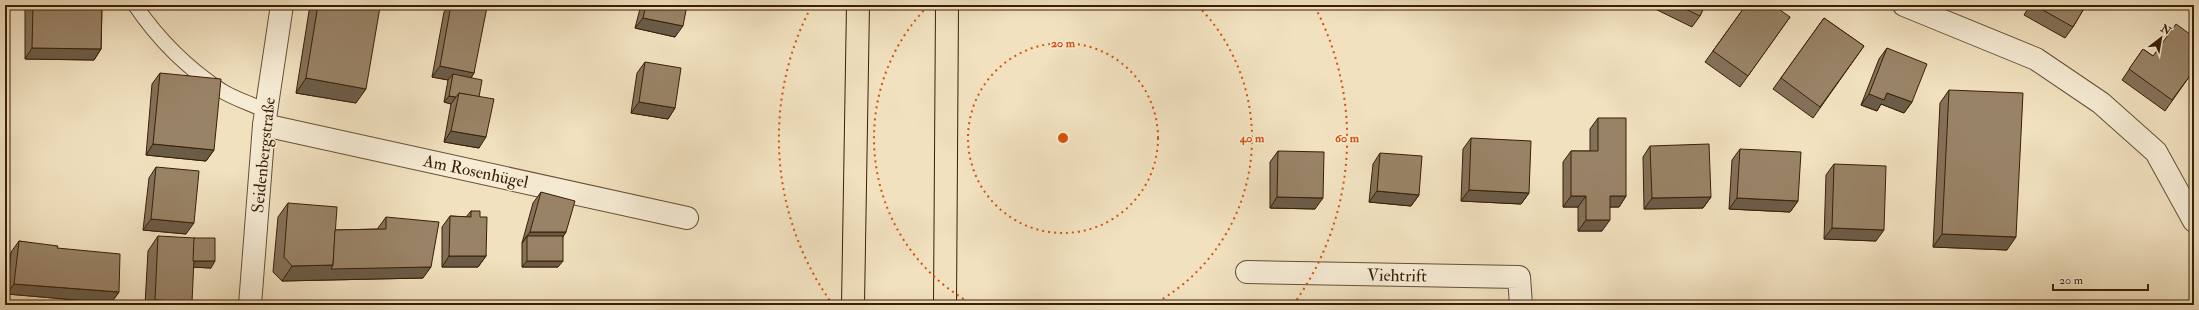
<svg xmlns="http://www.w3.org/2000/svg" width="2199" height="310" font-family="'IM FELL Double Pica',serif">
	<style>
		.lines { fill: none; stroke-linecap: round; stroke-linejoin: round }
		.service-casing { stroke: #684f35; stroke-width: 16 }
		.minor-casing { stroke: #684f35; stroke-width: 24 }
		.motorway-casing { stroke: #3a1e07; stroke-width: 24 }
		.service { stroke: #f6ecd5; stroke-width: 14 }
		.minor { stroke: #f6ecd5; stroke-width: 22 }
		.motorway { stroke: #f1e1bf; stroke-width: 22 }
		.wall { fill: #847159; stroke: #3a1e07 }
		.shaded-wall { fill: #6b5c48; stroke: #3a1e07 }
		.building { fill: #998367; stroke: #3a1e07 }
		.ring { fill: none; stroke: #d7530c; stroke-width: 2; stroke-dasharray: 2 4 }
		.labels { text-anchor: middle; stroke-width: 3; stroke-linejoin: round; paint-order: stroke }
		.street-label { font-size: 17px; fill: #3a1e07; stroke: #f6ecd5 }
		.centre { fill: #d7530c; stroke: #f6ecd5; stroke-width: 2 }
		.ring-label { font-size: 12px; text-anchor: middle; font-weight: bold; fill: #d7530c; stroke: #f6ecd5; stroke-width: 3; stroke-linejoin: round; paint-order: stroke }
	</style>
	<rect width="100%" height="100%" fill="#f1e1bf"/>
	<filter id="stains"><feTurbulence type="fractalNoise" baseFrequency=".005" numOctaves="4"/><feColorMatrix values="0 0 0 0 .2 0 0 0 0 .09 0 0 0 0 .02 0 0 0 .5 -.17"/></filter>
	<radialGradient id="worn" r=".72"><stop offset=".6" stop-color="#630" stop-opacity="0"/><stop offset="1" stop-color="#630" stop-opacity=".3"/></radialGradient>
	<g class="lines">
		<defs>
			<path id="service" d="M135 5C158 39 187 68 222 91 235 99 252 104 266 111"/>
			<g id="minor">
				<path d="M1904 5 2036 59 2101 103 2156 152 2194 221"/>
				<path d="M264 125 687 218"/>
				<path d="M1247 272 1519 277 1521 305"/>
				<path d="M250 305 264 125 282 5"/>
			</g>
			<g id="motorway">
				<path d="M853 305 858 5"/>
				<path d="M945 305 947 5"/>
			</g>
		</defs>
		<use href="#service" class="service-casing"/>
		<use href="#minor" class="minor-casing"/>
		<use href="#motorway" class="motorway-casing"/>
		<use href="#service" class="service"/>
		<use href="#minor" class="minor"/>
		<use href="#motorway" class="motorway"/>
	</g>
	<g class="wall">
		<path d="M25 5H102L101 49 94 60 25 59Z"/>
		<path d="M310 5H368L356 103 296 93Z"/>
		<path d="M449 5H475L474 73 471 78 479 97V148L444 142 451 104 444 102 448 80 432 77 444 12Z"/>
		<path d="M641 5H687L675 37 635 28Z"/>
		<path d="M1647 5H1705L1700 16 1692 27Z"/>
		<path d="M1746 5 1790 17 1740 87 1705 62Z"/>
		<path d="M2030 5H2086L2073 27 2065 38 2024 15Z"/>
		<path d="M1824 18 1864 46 1813 118 1773 89Z"/>
		<path d="M1887 48 1912 102 1904 113 1881 104 1877 111 1861 105 1879 59Z"/>
		<path d="M2143 49 2153 56 2194 70 2165 111 2122 80Z"/>
		<path d="M645 62 675 108 668 119 631 113 637 73Z"/>
		<path d="M160 73 214 150 206 161 146 155 152 84Z"/>
		<path d="M1949 90 2007 250 1933 247 1940 103Z"/>
		<path d="M1598 118 1626 196 1619 207H1610L1602 231H1578V207H1563V162L1571 151H1590V129Z"/>
		<path d="M1471 138 1529 193 1521 204 1461 201 1463 149Z"/>
		<path d="M1650 146 1711 197 1703 208 1644 209 1643 157Z"/>
		<path d="M1740 149 1798 201 1790 212 1729 209 1732 160Z"/>
		<path d="M1278 151 1315 209 1270 208V162Z"/>
		<path d="M1380 153 1419 195 1411 206 1369 202 1373 164Z"/>
		<path d="M1834 164 1876 241 1824 239 1826 175Z"/>
		<path d="M156 167 186 234 143 230 149 178Z"/>
		<path d="M541 192 566 232 563 236 558 267H522V243L533 203Z"/>
		<path d="M288 203 335 230 378 229V228L386 217 423 278 282 281 273 272 278 217Z"/>
		<path d="M471 211 480 217 486 256 478 267H442V227L450 216 466 217Z"/>
		<path d="M158 236 211 268 193 267 189 305H145L148 251Z"/>
		<path d="M19 241 57 248 119 292 111 303 7 294 11 252Z"/>
	</g>
	<g class="shaded-wall">
		<path d="M643 18 683 26 675 37 635 28Z"/>
		<path d="M32 48 101 49 94 60 25 59Z"/>
		<path d="M440 66 474 73 467 84 453 74 448 80 432 77Z"/>
		<path d="M306 78 366 89 356 103 296 93Z"/>
		<path d="M1887 93 1912 102 1904 113 1881 104 1877 111 1861 105 1869 94Z"/>
		<path d="M449 96 456 97 451 104 444 102Z"/>
		<path d="M639 102 675 108 668 119 631 113Z"/>
		<path d="M451 131 486 137 479 148 444 142Z"/>
		<path d="M153 144 214 150 206 161 146 155Z"/>
		<path d="M1469 190 1529 193 1521 204 1461 201Z"/>
		<path d="M1377 191 1419 195 1411 206 1369 202Z"/>
		<path d="M1571 196H1586L1578 207H1563Z"/>
		<path d="M1610 196H1626L1619 207H1602Z"/>
		<path d="M1277 197 1323 198 1315 209 1270 208Z"/>
		<path d="M1711 197 1703 208 1644 209 1652 198Z"/>
		<path d="M1737 198 1798 201 1790 212 1729 209Z"/>
		<path d="M151 219 194 223 186 234 143 230Z"/>
		<path d="M1586 220H1610L1602 231H1578Z"/>
		<path d="M1832 228 1884 230 1876 241 1824 239Z"/>
		<path d="M530 232H566L559 243 527 236 522 243Z"/>
		<path d="M1942 234 2016 237 2007 250 1933 247Z"/>
		<path d="M449 256H486L478 267H442Z"/>
		<path d="M192 261H215L211 268 188 267Z"/>
		<path d="M527 261H563L558 267H522Z"/>
		<path d="M333 265 431 267 423 278 282 281 292 266Z"/>
		<path d="M14 284 119 292 111 303 7 294Z"/>
		<path d="M155 300 192 302 189 305H151Z"/>
	</g>
	<g class="building">
		<path d="M33 5H102L101 49 32 48Z"/>
		<path d="M318 5H368L380 7 366 89 306 78Z"/>
		<path d="M451 5H475L487 7 474 73 440 66Z"/>
		<path d="M646 5H687L683 26 643 18Z"/>
		<path d="M1677 5H1705L1700 16Z"/>
		<path d="M1746 5H1773L1790 17 1748 76 1713 51Z"/>
		<path d="M2034 5H2086L2073 27Z"/>
		<path d="M1824 18 1864 46 1820 107 1781 78Z"/>
		<path d="M2176 24 2194 37V70L2172 100 2129 69 2143 49 2153 56Z"/>
		<path d="M1887 48 1927 64 1912 102 1887 93 1884 100 1869 94Z"/>
		<path d="M645 62 681 68 675 108 639 102Z"/>
		<path d="M160 73 221 79 214 150 153 144Z"/>
		<path d="M453 74 482 80 479 97 459 93 456 97 449 96Z"/>
		<path d="M1949 90 2023 93 2016 237 1942 234Z"/>
		<path d="M459 93 494 99 486 137 451 131Z"/>
		<path d="M1598 118H1626V196H1610V220H1586V196H1571V151H1598Z"/>
		<path d="M1471 138 1531 141 1529 193 1469 190Z"/>
		<path d="M1709 144 1711 197 1652 198 1650 146Z"/>
		<path d="M1740 149 1801 152 1798 201 1737 198Z"/>
		<path d="M1278 151 1324 152 1323 198 1277 197Z"/>
		<path d="M1380 153 1422 156 1419 195 1377 191Z"/>
		<path d="M1834 164 1886 166 1884 230 1832 228Z"/>
		<path d="M156 167 199 171 194 223 151 219Z"/>
		<path d="M541 192 575 201 566 232H530Z"/>
		<path d="M288 203 337 207 333 265 292 266 284 257Z"/>
		<path d="M471 211H480V217H487L486 256H449L450 216 471 217Z"/>
		<path d="M386 217 439 222 431 267 331 269 333 265 335 230 386 229Z"/>
		<path d="M158 236 195 238 192 302 155 300Z"/>
		<rect x="527" y="236" width="36" height="25"/>
		<path d="M194 238H215V261H193Z"/>
		<path d="M19 241 58 246 57 248 120 254 119 292 14 284Z"/>
	</g>
	<g class="ring">
		<circle cx="1063" cy="138" r="95"/>
		<path d="M974 305A189 189 0 0 1 928 6M1198 6A189 189 0 0 1 1152 305"/>
		<path d="M833 305A284 284 0 0 1 811 7M1315 7A284 284 0 0 1 1293 305"/>
	</g>
	<g class="labels">
		<g class="street-label">
			<text transform="translate(263 155) rotate(-84)" y="6">Seidenbergstraße</text>
			<text transform="translate(476 171) rotate(12)" y="6">Am Rosenhügel</text>
			<text transform="translate(1397 275) rotate(1)" y="6">Viehtrift</text>
		</g>
	</g>
	<circle cx="1063" cy="138" r="6" class="centre"/>
	<g class="ring-label">
		<text x="1063" y="47">20 m</text>
		<text x="1252" y="142">40 m</text>
		<text x="1347" y="142">60 m</text>
	</g>
	<rect width="2199" height="310" fill="none" stroke="#f1e1bf" stroke-width="20"/>
	<rect x="6" y="6" width="2187" height="298" fill="none" stroke="#3a1e07" stroke-width="2"/>
	<rect x="10" y="10" width="2179" height="290" fill="none" stroke="#3a1e07"/>
	<g transform="translate(2161 38) rotate(31)" stroke="#f6ecd5" stroke-width="3" paint-order="stroke">
	<path d="M0-3L7 15L0 10L-7 15Z" fill="#3a1e07"/>
	<text y="-6" font-size="11" font-weight="bold" text-anchor="middle" fill="#3a1e07">N</text>
	</g>
	<path d="M2053 284v6h95v-6" fill="none" stroke="#3a1e07" stroke-width="2"/>
	<text x="2059" y="284" font-size="12" fill="#3a1e07" stroke="#f6ecd5" stroke-width="3" paint-order="stroke">20 m</text>
	<rect width="100%" height="100%" filter="url(#stains)"/>
	<rect width="100%" height="100%" fill="url(#worn)"/>
</svg>
